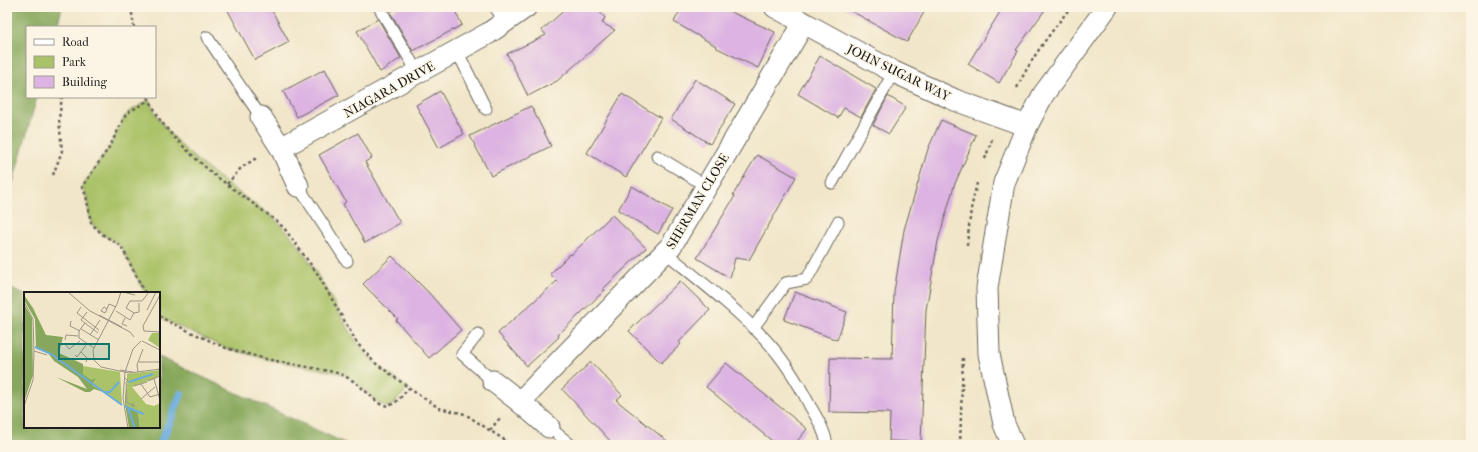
<svg xmlns="http://www.w3.org/2000/svg" width="1478" height="452" font-family="'IM FELL French Canon',serif">
	<style>
		.green { fill: #aac268; stroke: #636f42 }
		.forest { fill: #87a85c; stroke: #52623c }
		.lines { fill: none; stroke-linecap: round; stroke-linejoin: round }
		.stream { stroke: #6aacde; stroke-width: 8 }
		.building { fill: #dcb3e2 }
		.lane-casing { stroke: #676359; stroke-width: 13 }
		.street-casing { stroke: #676359; stroke-width: 23 }
		.path { stroke: #676359; stroke-width: 2.5; stroke-dasharray: 3 3; stroke-linecap: butt }
		.lane { stroke: #fff; stroke-width: 11 }
		.street { stroke: #fff; stroke-width: 21 }
		.labels { text-anchor: middle; stroke-width: 3; stroke-linejoin: round; paint-order: stroke }
		.street-label { font-size: 13px; fill: #1c1c1c; stroke: #fcf5e5 }
		.inset-river { fill: none; stroke: #6aacde; stroke-width: 2 }
		.inset-road { fill: none; stroke: #9c9584; stroke-width: 1 }
		.view { fill: #0f766e; fill-opacity: 0.15; stroke: #0f766e; stroke-width: 2 }
		.inset-edge { fill: none; stroke: #1c1c1c; stroke-width: 2 }
	</style>
	<rect width="100%" height="100%" fill="#fcf5e5"/>
	<filter id="ink" filterUnits="userSpaceOnUse"><feTurbulence type="fractalNoise" baseFrequency=".025" numOctaves="2"/><feDisplacementMap in="SourceGraphic" scale="8" xChannelSelector="R" yChannelSelector="G"/><feConvolveMatrix kernelMatrix="1 2 1 2 8 2 1 2 1" color-interpolation-filters="sRGB"/></filter>
	<filter id="wash" filterUnits="userSpaceOnUse"><feTurbulence type="fractalNoise" baseFrequency=".012" numOctaves="4" result="noise"/><feDisplacementMap in="SourceGraphic" scale="16" xChannelSelector="R" yChannelSelector="G"/><feGaussianBlur stdDeviation="0.9" result="paint"/><feColorMatrix in="noise" values="0 0 0 0 0 0 0 0 0 0 0 0 0 0 0 0 0 1.4 0 .05"/><feComposite in="paint" operator="in"/></filter>
	<g filter="url(#wash)">
		<rect width="100%" height="100%" fill="#f1e6c9"/>
		<path class="green" d="M149 100C166 141 211 172 246 198 259 207 273 216 284 228 316 262 332 305 357 342 370 362 391 375 409 388L394 403 389 407C374 405 364 387 352 379 346 375 340 374 334 372L266 359 226 348 171 323 159 316V293H145L121 246 102 234 91 223 86 195 82 187 110 146 125 116 129 112Z"/>
		<g class="forest">
			<path d="M7 7H62L57 27H27V97H37L7 203Z"/>
			<path d="M7 287 25 295V427H159V357L349 445H7Z"/>
		</g>
		<g class="lines">
			<path class="stream" d="M160 445 181 394"/>
		</g>
		<g id="blocks">
			<g class="building">
				<path d="M226 7H270L289 42 255 60Z"/>
				<path d="M399 7H453L462 25 413 51 390 12Z"/>
				<path d="M568 7H595L605 18 602 23 615 30 557 81 528 96 507 54 546 35 542 30Z"/>
				<path d="M682 7H720L775 32 758 68 715 47 716 46 674 22Z"/>
				<path d="M844 7H927L907 42Z"/>
				<path d="M1003 7H1047L1016 50 1018 51 999 83 968 64Z"/>
				<path d="M378 19 401 58 380 72 357 31Z"/>
				<path d="M820 56 876 89 861 117 844 108 838 118 798 94Z"/>
				<path d="M325 69 339 95 297 117 283 91Z"/>
				<path d="M695 79 735 104 710 144 671 119Z"/>
				<path d="M440 91 464 134 439 148 416 105Z"/>
				<path d="M622 94 661 118 626 177 587 153Z"/>
				<path d="M888 96 906 107 889 134 873 125Z"/>
				<path d="M531 106 551 146 491 176 470 136Z"/>
				<path d="M941 120 976 135 954 186 938 241 926 310 921 442 889 441 890 413 829 412 830 358 892 359 894 292 904 230 928 149Z"/>
				<path d="M358 133 372 158 365 162 400 223 365 243 343 204 346 202 319 155Z"/>
				<path d="M757 155 796 177 749 260 735 258 730 278 697 258 735 196 733 195Z"/>
				<path d="M632 186 672 210 658 234 618 210Z"/>
				<path d="M612 215 646 248 603 289 605 290 558 335 559 337 527 366 498 333 557 281 550 274 570 254 571 255Z"/>
				<path d="M392 256 429 293 461 330 429 358 396 320 398 319 363 284Z"/>
				<path d="M680 281 710 310 679 342 681 344 661 363 629 331Z"/>
				<path d="M795 292 847 312 837 340 784 320Z"/>
				<path d="M591 362 622 395 616 400 672 445H614L562 389Z"/>
				<path d="M726 363 807 429 794 445H777L706 387Z"/>
			</g>
		</g>
	</g>
	<g filter="url(#ink)">
		<use href="#blocks" fill-opacity="0" stroke="#676359" stroke-width="1"/>
		<g class="lines">
			<defs>
				<g id="lane">
					<path d="M379 7 418 73"/>
					<path d="M495 7 505 22"/>
					<path d="M207 37 261 117"/>
					<path d="M457 51 486 109"/>
					<path d="M657 156 706 186"/>
					<path d="M832 183 894 72"/>
					<path d="M298 186 347 261"/>
					<path d="M665 252C699 280 734 307 764 338 783 358 798 382 810 406 817 418 825 431 827 445"/>
					<path d="M753 328 786 283 807 279 838 222"/>
					<path d="M478 334 462 354 493 381"/>
					<path d="M549 427 571 445"/>
				</g>
				<g id="street">
					<path d="M775 7 894 72 955 100 1027 126"/>
					<path d="M261 117 281 148 489 33 526 7"/>
					<path d="M281 148 298 186"/>
					<path d="M493 381 520 402 665 252 671 246 804 23"/>
					<path d="M520 402 549 427"/>
					<path d="M1013 445 1004 424 989 354 987 288 1004 183 1027 126 1043 95 1107 7"/>
				</g>
			</defs>
			<use href="#lane" class="lane-casing"/>
			<use href="#street" class="street-casing"/>
			<g class="path">
				<path d="M131 7 134 27"/>
				<path d="M1017 88C1031 58 1051 32 1071 7"/>
				<path d="M148 97 160 120 172 135 192 155 213 174 274 219 284 228 317 273 357 343 374 362 416 393 439 408 465 414 512 445"/>
				<path d="M985 159 992 139"/>
				<path d="M53 175 62 151 59 119 62 97"/>
				<path d="M227 184 241 168 258 157"/>
				<path d="M967 245 971 209 977 183"/>
				<path d="M145 293 121 246 102 234 91 223 86 195 82 187 110 146 125 116 129 112 149 100"/>
				<path d="M159 316 171 323 226 348 266 359 334 372C356 379 363 390 380 404 394 410 400 397 409 388"/>
				<path d="M490 430 500 418"/>
				<path d="M960 445 963 356"/>
			</g>
			<use href="#lane" class="lane"/>
			<use href="#street" class="street"/>
		</g>
	</g>
	<g class="labels">
		<g class="street-label">
			<text transform="translate(899 72) rotate(26)" y="5">JOHN SUGAR WAY</text>
			<text transform="translate(389 89) rotate(-29)" y="5">NIAGARA DRIVE</text>
			<text transform="translate(697 201) rotate(-59)" y="5">SHERMAN CLOSE</text>
		</g>
	</g>
	<g transform="translate(24 292)">
		<rect width="136" height="136" fill="#f1e6c9"/>
		<path d="M128 41H136V56L124 48ZM59 74 96 80 98 112 68 93 71 85 66 89 59 82ZM136 78V83L132 86 108 95 122 112 130 114 136 111V136H116L114 121 103 115V82Z" fill="#aac268"/>
		<path d="M0 3 9 16 22 43 39 45 35 61 59 72V82L67 88 72 85 68 93 79 100 70 97 66 100H61L32 85 63 97 54 85 30 69 24 61 12 55 11 27 0 8ZM0 12 8 26 9 83 0 110ZM101 95 103 114 114 121 116 136H105L101 111Z" fill="#87a85c"/>
		<path class="inset-river" d="M11 55 27 62 98 113M105 90 129 82M81 100H86L95 90M101 114 104 116 111 136M105 116 120 122"/>
		<path class="inset-road" d="M44 0 66 19 106 40 110 45M97 0 93 12 69 58 70 68 77 75 105 81 136 77M99 0 111 3M0 10 9 27 10 59 9 88 0 114M115 11V20L110 21 102 16 106 9H118L125 0M57 15 53 21 75 38M83 17 80 15 77 19 81 21 83 17 85 12 92 15M123 18 132 0M92 19 106 28 110 21M63 20 57 28 74 41M75 23 98 35M101 26 98 32 103 34M47 29 46 34 56 39M61 31 55 39V46L70 56M57 37 75 48M120 39 136 40M120 39 119 34 136 3M66 43 76 28M41 48 42 43 54 44M118 49 136 58M42 53 45 57 56 49M10 59 23 63M57 60 63 66 62 70M51 63 53 65 62 53M115 70H136M96 78 109 80M114 80 113 73 119 57M100 86 104 88 102 90 103 110 110 115V112H107M130 87 136 108M124 89 136 84M117 92 126 105 136 102M110 94 123 90M117 107 131 95M104 136 99 106 101 80 109 57 117 49"/>
		<path class="view" d="M35 52H85V67H35Z"/>
		<rect width="136" height="136" class="inset-edge"/>
	</g>
	<rect width="1478" height="452" fill="none" stroke="#fcf5e5" stroke-width="24"/>
	<rect x="26" y="26" width="130" height="72" fill="#fcf5e5" stroke="#a29e95"/>
	<rect x="34" y="39" width="20" height="6" fill="#ffffff" stroke="#a29e95"/>
	<text x="62" y="46" font-size="12" fill="#1c1c1c">Road</text>
	<rect x="34" y="56" width="20" height="12" fill="#aac268" stroke="#a29e95"/>
	<text x="62" y="66" font-size="12" fill="#1c1c1c">Park</text>
	<rect x="34" y="76" width="20" height="12" fill="#dcb3e2" stroke="#a29e95"/>
	<text x="62" y="86" font-size="12" fill="#1c1c1c">Building</text>
</svg>
